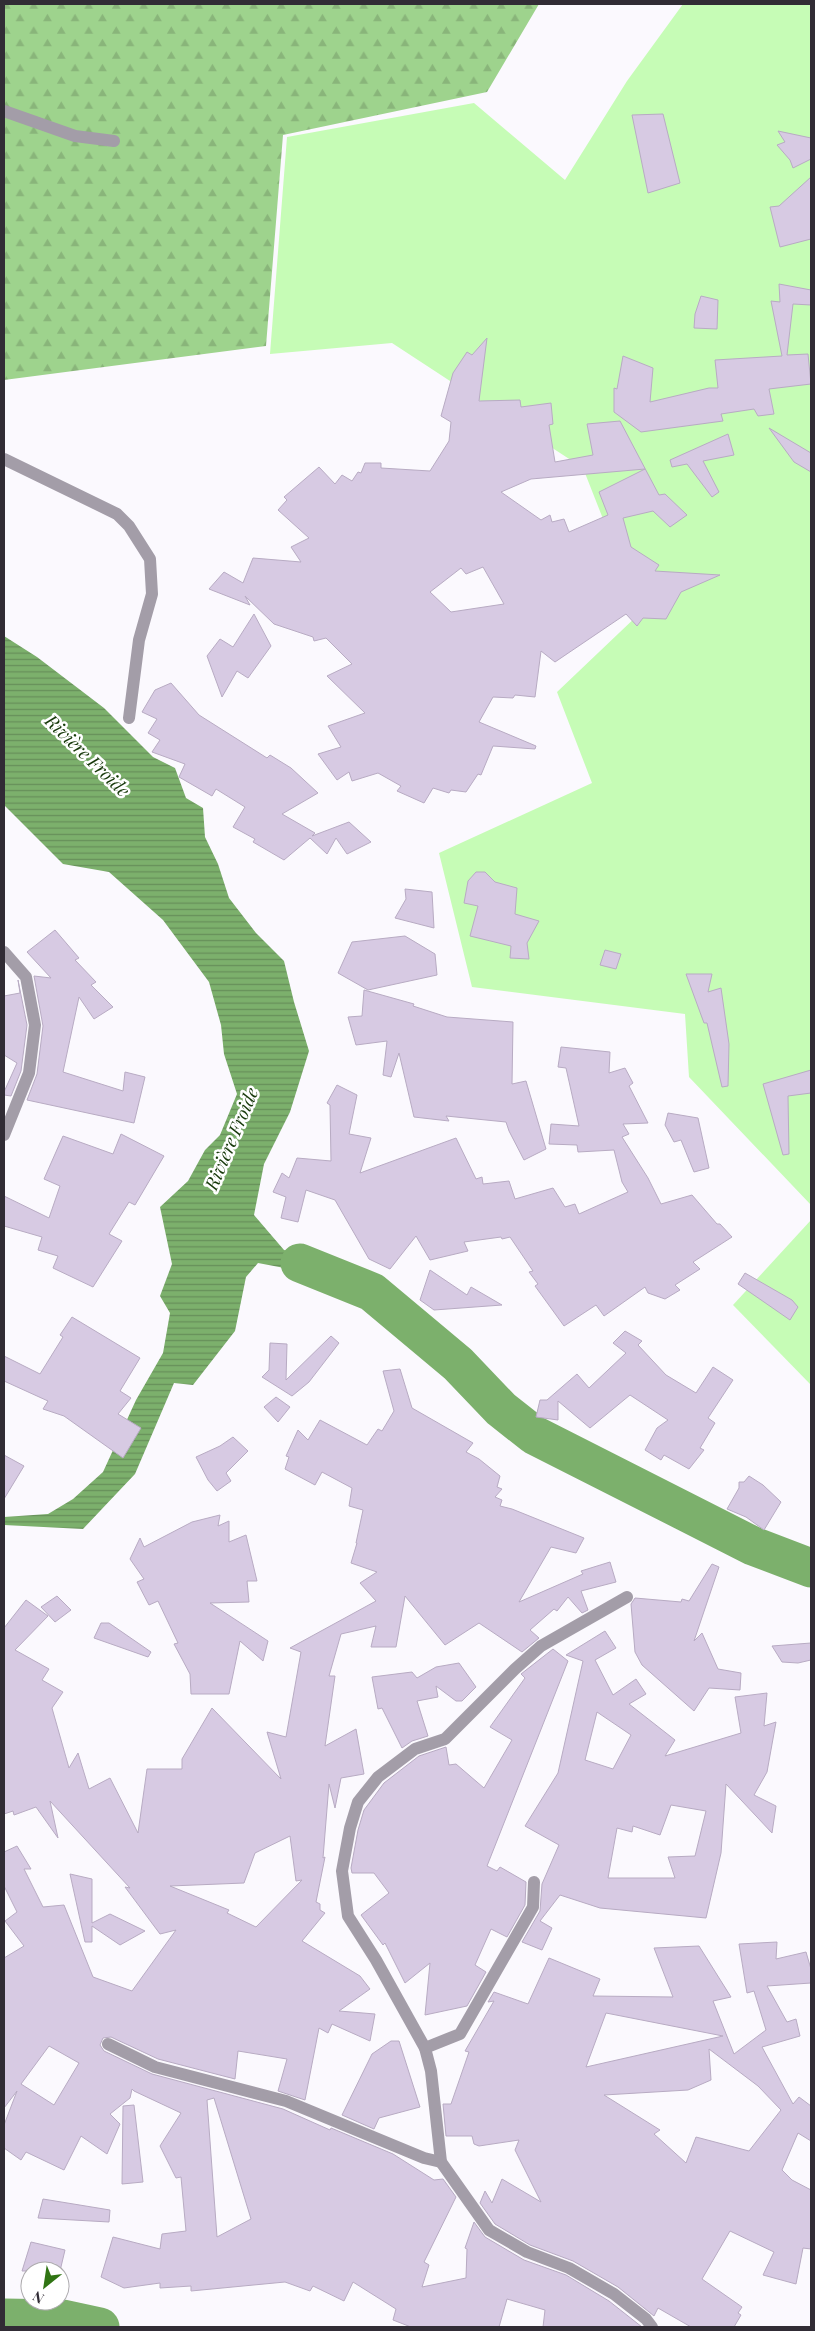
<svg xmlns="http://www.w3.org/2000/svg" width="815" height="2331" font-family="'Playfair Display',serif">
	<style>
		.green { fill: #c6fcb6 }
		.forest { fill: url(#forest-firs) }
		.water { fill: url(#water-rules) }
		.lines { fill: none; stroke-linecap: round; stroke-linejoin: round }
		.river { stroke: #7cb06c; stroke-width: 39 }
		.building { fill: #d7cae3; stroke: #b8abc3; fill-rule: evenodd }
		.minor { stroke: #a39da8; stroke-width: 12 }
		.labels { text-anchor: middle; stroke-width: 5; stroke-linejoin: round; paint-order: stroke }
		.water-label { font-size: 18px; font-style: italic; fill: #17390a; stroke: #fff }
	</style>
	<defs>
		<pattern id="forest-firs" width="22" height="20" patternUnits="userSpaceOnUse" patternTransform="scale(1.25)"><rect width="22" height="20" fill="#9ed38d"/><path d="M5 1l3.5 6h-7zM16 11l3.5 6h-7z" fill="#89b57a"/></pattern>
		<pattern id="water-rules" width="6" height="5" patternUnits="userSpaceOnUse" patternTransform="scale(1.25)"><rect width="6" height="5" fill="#7cb06c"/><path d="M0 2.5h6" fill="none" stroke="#668f5a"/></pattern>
	</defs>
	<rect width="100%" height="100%" fill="#fbf9fe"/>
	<g class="green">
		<path d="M683 4H811V1205L689 1077 685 1014 472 987 439 853 592 783 557 692 640 613 583 468 392 343 270 354 287 137 474 103 565 180 627 81Z"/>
		<path d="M811 1220V1385L733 1305Z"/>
	</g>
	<path class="forest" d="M4 4H539L487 92 283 135 266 346 4 380Z"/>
	<path class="water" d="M4 636 37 657 104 708 153 757 175 768 186 798 203 808 205 837 218 864 229 898 256 933 284 961 294 1002 309 1051 290 1112 264 1164 254 1215 284 1250 314 1256 350 1282C319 1278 289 1268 258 1263L246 1277 235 1331 193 1385 174 1383 135 1474 83 1529 4 1525V1517L48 1514 73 1499 103 1472 136 1400 163 1353 170 1313 160 1296 172 1264 160 1207 188 1181 205 1150 220 1135 237 1094 224 1054 221 1025 209 982 163 920 109 872 63 864 4 805Z"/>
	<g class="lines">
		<g class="river">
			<path d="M300 1263 372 1292 458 1364 501 1409 534 1435 753 1546 811 1568"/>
			<path d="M4 2318 63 2319 100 2327"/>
		</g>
	</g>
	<g class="building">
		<path d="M663 114 680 183 648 193 632 115Z"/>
		<path d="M778 131 811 138V159L793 168 790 160 777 145 785 142Z"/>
		<path d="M811 177V239L780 247 770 207 779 206Z"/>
		<path d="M779 284 811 290V305L793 304 787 355 808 354 811 384 769 389 774 414 758 416 754 409 721 414 723 421 641 432 614 412V388L617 389 623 356 653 368 650 402 709 388H718L715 360 782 356 771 301 780 302Z"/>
		<path d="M701 296 718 300 717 329 694 328 695 314Z"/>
		<path d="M487 338 479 401 520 400 521 407 551 403 553 424 549 425 555 462 593 455 587 424 620 421 659 495 665 494 687 515 670 527 653 511 623 518 631 547 659 565 655 571 720 575 681 592 666 619 643 618 637 626 626 614 555 662 541 651 535 697 515 695 513 698 493 697 479 722 536 746 535 749 493 746 481 775 478 774 466 792 451 790 449 793 433 788 424 803 397 791 401 786 378 773 352 781 349 772 337 780 318 754 341 747 328 726 365 713 327 676 352 664 326 638 314 641 313 637 274 624 245 596 250 605 209 589 224 572 243 583 253 558 301 562 291 547 309 538 278 510 287 500 284 497 319 467 335 484 342 475 352 481 358 472 361 473 365 463H381V468L430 471 449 441 451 422 441 416 453 373 467 352 472 355ZM645 469 599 492 608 515 569 532 564 519 552 522 550 515 541 520 501 492 531 479ZM483 567 504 604 451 612 430 592 461 568 466 574Z"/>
		<path d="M769 428 811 453V472L794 462Z"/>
		<path d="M728 434 734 455 703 461 719 492 712 497 687 464 672 467 670 460Z"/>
		<path d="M254 614 271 646 248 678 237 671 222 697 207 656 220 639 233 647Z"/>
		<path d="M171 683 199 715 267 758 270 755 291 768 318 793 282 814 315 833 312 836 349 822 371 842 347 854 336 838 327 854 310 838 284 860 253 842 255 839 233 827 245 807 216 789 212 796 179 777 185 764 152 752 160 740 148 733 157 719 142 712 155 690Z"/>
		<path d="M476 872H485L495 882 517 888 515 914 539 921 527 943 529 959 510 958 511 946 470 936 478 906 464 903 468 881Z"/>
		<path d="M405 889 432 892 434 928 395 918 406 899Z"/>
		<path d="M55 930 79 958 75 960 96 982 91 985 113 1007 94 1019 79 997 63 1072 123 1091 125 1072 145 1077 134 1123 27 1100 37 1074 43 1026 34 976 51 978 27 952Z"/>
		<path d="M405 936 435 954 437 975 368 990 338 973 352 942Z"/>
		<path d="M605 950 621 954 616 969 600 965Z"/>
		<path d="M686 974H712L708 992 721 988 729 1044 728 1086 722 1087 707 1023H704Z"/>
		<path d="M18 980 27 1025 21 1071 11 1096 4 1095V1092L17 1063 4 1055V996L20 993Z"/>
		<path d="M364 990 414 1004 413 1006 447 1017 513 1022 512 1084 526 1081 546 1149 524 1160 509 1131 506 1122 446 1116 449 1121 414 1117 399 1053 391 1077 383 1075 387 1041 356 1045 348 1017 362 1016Z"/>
		<path d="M561 1047 610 1052 609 1073 625 1068 633 1083 629 1086 648 1123 623 1124 629 1134 622 1137 648 1178 661 1204 692 1195 717 1224H720L732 1237 693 1262 700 1269 675 1285 680 1290 665 1299 648 1293 645 1287 604 1316 596 1305 564 1326 535 1286 538 1284 529 1272 533 1271 510 1237 502 1239 501 1237 464 1242 468 1251 430 1260 416 1236 390 1269 369 1259 335 1200 306 1190 298 1222 281 1218 286 1197 273 1192 282 1173 289 1178 297 1158 331 1161 330 1105 327 1103 337 1085 357 1095 349 1134 371 1138 360 1173 456 1138 476 1179 482 1177 483 1184 509 1181 515 1199 553 1188 565 1207 575 1204 579 1214 628 1192 622 1182 614 1150 578 1152 577 1145 549 1144 551 1124 579 1126 566 1068 558 1067Z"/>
		<path d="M811 1070V1093L788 1096 789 1154 783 1155 763 1084Z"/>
		<path d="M668 1113 698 1118 709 1168 694 1172 681 1140 674 1142 665 1125Z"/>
		<path d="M121 1134 164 1156 135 1205 129 1202 109 1234 122 1241 93 1287 53 1268 58 1256 38 1250 42 1237 4 1226V1196L49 1218 60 1186 44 1179 63 1136 113 1154Z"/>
		<path d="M430 1270 467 1295 471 1287 502 1305 434 1310 420 1300Z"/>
		<path d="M745 1273 792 1300 798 1307 790 1320 738 1284Z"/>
		<path d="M72 1317 140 1358 120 1391 131 1398 118 1414 141 1428 123 1458 64 1416 43 1409 48 1401 4 1381V1356L40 1374 63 1337 60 1335Z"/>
		<path d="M625 1331 642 1341 638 1345 666 1375 696 1393 713 1367 733 1380 708 1418 715 1423 700 1448 704 1450 689 1469 664 1455 661 1460 645 1450 657 1428 668 1420 630 1395 590 1428 558 1401V1420L536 1417 540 1400H547L577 1374 589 1388 626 1353 613 1343Z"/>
		<path d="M331 1336 339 1343 309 1382 292 1396 262 1377 269 1370 270 1343 287 1344 286 1380Z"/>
		<path d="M400 1369 412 1408 473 1443 466 1452 479 1459 500 1476 497 1487 502 1489 495 1497 502 1500 500 1506 512 1509 584 1538 576 1553 551 1547 519 1602 583 1574 581 1571 610 1562 616 1582 581 1591 588 1610 582 1613 568 1597 557 1611 554 1609 530 1630 539 1638 522 1652 479 1623 445 1645 405 1596 396 1647H371L376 1626 341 1634 329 1676H335L325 1746 356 1729 364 1774 341 1778 335 1808 329 1784 323 1858 325 1857 316 1902 320 1904V1910L325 1913 302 1941 360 1976 370 1989 339 2011 375 2014 370 2041 332 2024 328 2033 319 2028 305 2100 278 2091 287 2059 238 2051 235 2079 158 2059 111 2037 103 2038 100 2045 104 2051 152 2074 283 2109 330 2130 331 2128 393 2154 434 2180 443 2179 456 2197 424 2262 429 2265 422 2287 466 2278 467 2249 465 2248 474 2222 485 2237 524 2260 566 2275 609 2301 642 2327H543L545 2310 507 2299 499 2327H411L393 2320 396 2309 353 2282 344 2301 313 2286 310 2291 285 2282 191 2291V2286L160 2288V2283L124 2288 101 2277 113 2237 160 2249 162 2234 186 2231 181 2177 176 2178 160 2146 181 2113 134 2091 132 2089 130 2098 110 2114 120 2124 107 2154 81 2136 64 2170 26 2152 21 2160 4 2148V2125L17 2091 4 2108V1958L24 1946 5 1921 17 1912 4 1886V1852L17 1846 31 1869H24L43 1907 64 1905 93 1977 132 1991 176 1930 160 1934 125 1887 130 1888 50 1801 58 1838 36 1807 14 1815 13 1811 4 1814V1628L26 1600 48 1616 15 1650 49 1669 42 1680 63 1692 52 1708 69 1768 78 1753 89 1789 110 1778 138 1833 147 1769H182V1759L212 1708 281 1779 267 1732 286 1737 301 1652 290 1648 376 1601 360 1583 377 1572 351 1563 357 1543H356L363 1510 349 1506 352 1488 322 1472 315 1485 285 1469 289 1457 286 1456 298 1430 308 1440 320 1420 367 1445 378 1429 382 1431 394 1411 383 1371ZM290 1836 296 1881 302 1880 256 1927 227 1913 229 1910 170 1886 244 1883 255 1853ZM49 2046 79 2063 54 2105 21 2084ZM214 2098 251 2219 217 2237 207 2100Z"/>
		<path d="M276 1397 290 1407 278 1422 264 1407Z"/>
		<path d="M233 1437 248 1451 226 1473 231 1481 217 1491 208 1480 196 1457 220 1446Z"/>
		<path d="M4 1455 24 1466 4 1499Z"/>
		<path d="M749 1476 763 1485 781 1502 764 1530 746 1517 727 1509 739 1488V1482H744Z"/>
		<path d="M220 1515 218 1526 229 1521V1542L246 1535 257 1581H247L249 1602 210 1603 268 1641 263 1661 240 1641 229 1694H191L190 1674 174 1644 178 1643 158 1601 149 1605 137 1582 144 1579 130 1559 140 1538 144 1547 192 1522Z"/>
		<path d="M712 1564 719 1567 694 1641 702 1633 718 1669 741 1673 740 1690 709 1688 694 1711 642 1665 635 1652 631 1604 635 1598 681 1602 682 1599 689 1601Z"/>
		<path d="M57 1596 71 1610 55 1622 41 1607Z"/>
		<path d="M101 1623H109L151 1652 148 1657 94 1638Z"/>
		<path d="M605 1631 616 1648 595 1660 613 1695 636 1679 646 1694 629 1704 675 1740 665 1756 741 1733 735 1697 767 1693 764 1726 776 1722 767 1772 754 1795 776 1806 772 1833 726 1784 721 1853 706 1918 600 1908 560 1895 540 1921 552 1928 542 1950 522 1942 540 1911 542 1884 559 1845 525 1826 558 1773 583 1661 566 1655ZM597 1712 631 1735 613 1769 585 1760ZM671 1805 706 1811 695 1856 668 1857 675 1878H608L617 1828 632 1832 633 1826 660 1835Z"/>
		<path d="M811 1643V1660L798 1663 782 1662 772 1646Z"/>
		<path d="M553 1649 568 1661 487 1866 497 1871 500 1867 526 1882 525 1905 507 1937 491 1929 475 1965 486 1972 467 2006 425 2015 430 1963 405 1983 385 1943 383 1945 361 1915 389 1893 374 1873H352L351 1868 358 1830 364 1810 384 1783 419 1756 446 1747 449 1765 456 1764 484 1788 512 1740 490 1727 525 1678 521 1674Z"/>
		<path d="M459 1663 476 1687 462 1701H456L436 1686 438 1697 417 1701 428 1736 412 1741 402 1748 382 1708 378 1709 372 1677 412 1672 417 1678 436 1667Z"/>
		<path d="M70 1874 92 1879V1923L110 1914 145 1931 120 1945 92 1926V1942H85Z"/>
		<path d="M777 1942 776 1959 806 1952 811 1969V1983L767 1986 787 2022 796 2019 800 2036 762 2047 793 2104 799 2097 811 2106V2141L798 2133 782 2170 792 2180 811 2190V2249L803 2248 796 2284 763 2275 774 2252 730 2231 702 2279 742 2307 738 2313 741 2315 734 2327H691L658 2308 654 2316 618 2287 573 2261 530 2245 495 2224 480 2203 485 2191 492 2203 502 2179 541 2202 515 2150 519 2140 479 2146 474 2144 472 2136H446L443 2104H451L469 2052 465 2051 494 2001 488 2002 494 1992 528 2004 549 1958 600 1979 593 1996 673 1997 654 1948 699 1946 731 1997 713 2001 734 2054 766 2030 754 1991 747 1993 739 1944ZM606 2013 723 2036 586 2067ZM709 2049 758 2086 781 2110 749 2151 696 2137 686 2163 654 2134 660 2130 604 2095 688 2090 711 2080Z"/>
		<path d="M391 2041H399L420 2107 379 2118 374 2129 342 2115 372 2054Z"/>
		<path d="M134 2105 143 2182 122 2184 123 2106Z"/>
		<path d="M43 2199 110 2210 109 2222 38 2218Z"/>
		<path d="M31 2242 65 2250 60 2271H22Z"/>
	</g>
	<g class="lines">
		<g class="minor">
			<path d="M4 111 75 136 114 141"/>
			<path d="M4 459 117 514 129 526 150 559 152 594 139 640 129 718"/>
			<path d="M4 952 26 977 35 1025 29 1073 4 1135"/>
			<path d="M627 1597 541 1646 515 1669 445 1739 415 1749 378 1777 358 1802 350 1828 342 1871 348 1916 376 1960 425 2048 431 2071 441 2162 489 2230 527 2252 569 2268 614 2294 646 2319 652 2327"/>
			<path d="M108 2044 155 2067 286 2101 424 2158 441 2162"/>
			<path d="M425 2048 460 2034 533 1907 534 1882"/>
		</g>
	</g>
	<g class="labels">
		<g class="water-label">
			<text transform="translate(87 756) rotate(44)" y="6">Rivière Froide</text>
			<text transform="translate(232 1139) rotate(-67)" y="6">Rivière Froide</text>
		</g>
	</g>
	<rect width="815" height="2331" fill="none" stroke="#312c35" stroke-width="10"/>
	<g transform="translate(45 2286) rotate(210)"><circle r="24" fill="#ffffff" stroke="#adabae"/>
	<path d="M0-4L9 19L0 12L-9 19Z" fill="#307413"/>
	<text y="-8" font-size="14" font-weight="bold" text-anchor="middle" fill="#312c35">N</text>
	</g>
</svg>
